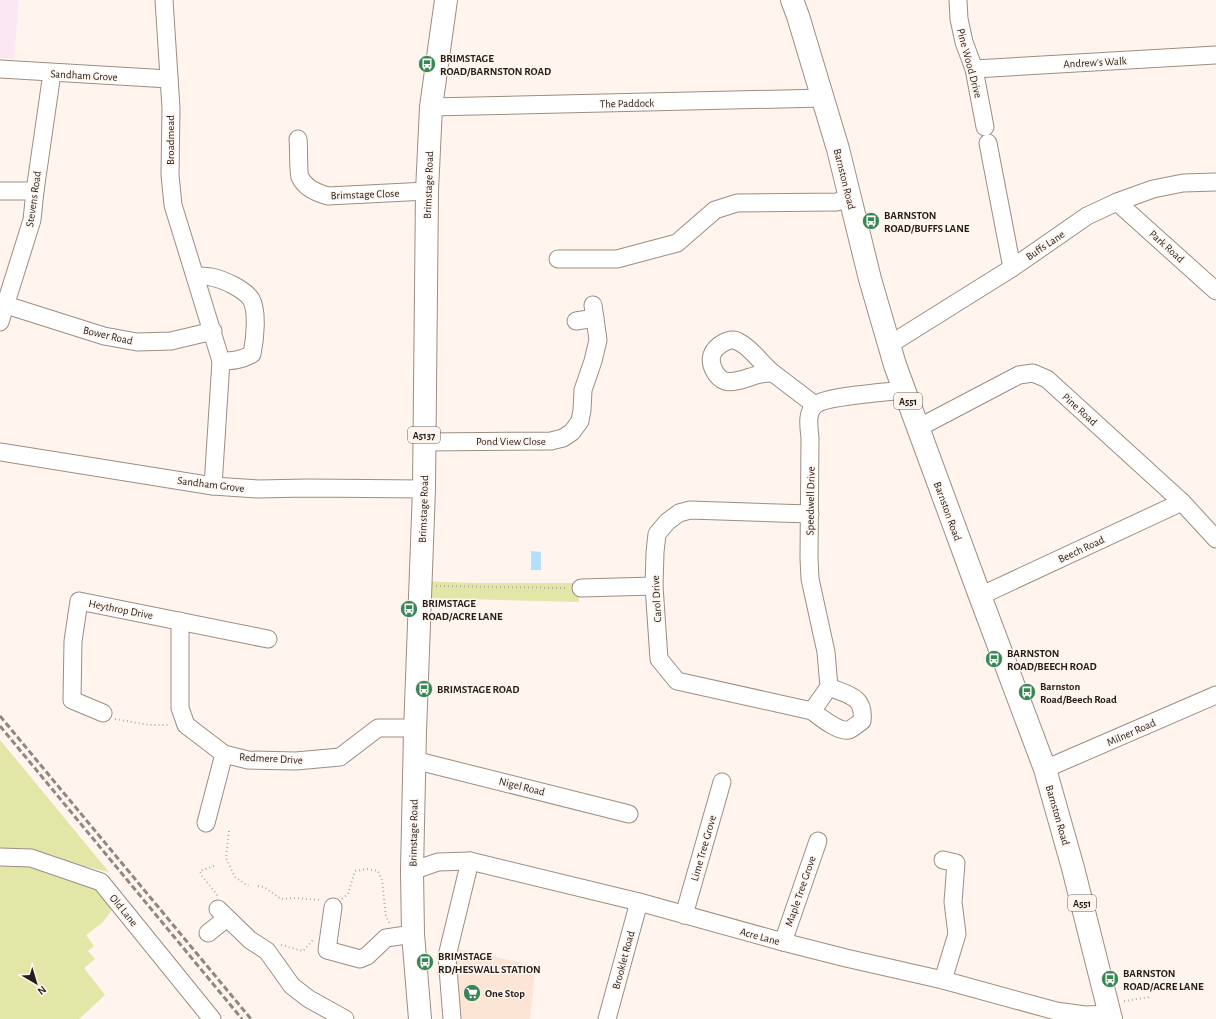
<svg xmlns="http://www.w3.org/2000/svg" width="1216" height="1019" font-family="'Alegreya Sans',sans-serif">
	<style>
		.built { fill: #fce5d5 }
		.education { fill: #fbe6f4 }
		.green { fill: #e2e6a7 }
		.water { fill: #b2dffc }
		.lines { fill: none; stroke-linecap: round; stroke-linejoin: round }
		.minor-casing { stroke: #9c8d82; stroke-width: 19 }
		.major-casing { stroke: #9c8d82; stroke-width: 24 }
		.path { stroke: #b4aba5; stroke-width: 2; stroke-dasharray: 1 3; stroke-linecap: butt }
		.minor { stroke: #fff; stroke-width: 17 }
		.major { stroke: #fff; stroke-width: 22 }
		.rail { stroke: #8f8781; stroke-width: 3; stroke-dasharray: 6 3; stroke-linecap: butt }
		.labels { text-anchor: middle; stroke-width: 3; stroke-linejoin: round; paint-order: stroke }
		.shield { fill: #fff5ee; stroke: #665e5a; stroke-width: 1 }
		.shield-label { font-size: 10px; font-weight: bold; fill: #241e1a }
		.poi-label { font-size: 11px; font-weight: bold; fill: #241e1a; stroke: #fff5ee; text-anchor: start }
		.street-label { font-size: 11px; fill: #241e1a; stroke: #fff5ee }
	</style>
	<rect width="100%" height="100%" fill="#fff5ee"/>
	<path class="built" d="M454 948 536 966 530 1019H457Z"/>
	<path class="education" d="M0 0H19L14 59 0 58Z"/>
	<g class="green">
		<path d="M423 581 473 583H578L579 602 423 598Z"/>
		<path d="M0 740 109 872 16 850H0Z"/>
		<path d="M0 862 26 863 97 890 112 910 102 923 86 935 94 946 88 951 95 959 84 968 105 995 79 1019H0Z"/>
	</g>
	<path class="water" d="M531 551 541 552V570H531Z"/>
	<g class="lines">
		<defs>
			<g id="minor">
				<path d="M164 0 171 108 170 175 173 205 221 361 213 486"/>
				<path d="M958 0 959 19 964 42 974 69 985 127"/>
				<path d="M0 69 169 79"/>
				<path d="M974 69 1216 55"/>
				<path d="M431 107 823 98"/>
				<path d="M298 139C299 146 298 172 300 177 305 188 317 193 328 196L427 191"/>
				<path d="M988 143 1012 268"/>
				<path d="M0 191H35"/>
				<path d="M1117 202 1216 291"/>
				<path d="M558 259H617L677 243 715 210 737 203 837 202 849 197"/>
				<path d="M196 276C201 276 206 276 211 277 223 279 244 289 251 299 258 311 255 340 252 354 241 360 233 361 221 361"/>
				<path d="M6 305 104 336 137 342 171 341 213 331"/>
				<path d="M576 321 595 318"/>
				<path d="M0 322 32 220 35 191 52 73"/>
				<path d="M889 345 1012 268 1087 216 1117 202 1153 189 1183 183 1216 182"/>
				<path d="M773 373C769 373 765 373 761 374 750 376 736 384 725 381 716 378 709 364 712 355 715 346 730 336 739 342 753 349 761 364 773 373L815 405"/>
				<path d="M918 428 1019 375 1033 373 1047 379 1182 502 1216 539"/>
				<path d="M424 442 551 441 563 438 572 432 580 421 582 410 583 390 593 361 598 340 593 305"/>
				<path d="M0 452 213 486 258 489 307 488 424 489"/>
				<path d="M810 514 690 510 679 513 667 522 657 534 655 552 654 586 659 659 677 681 812 711C820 717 838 732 849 730 853 728 859 723 862 721 865 696 848 695 829 687"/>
				<path d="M581 588 654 586"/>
				<path d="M980 596 1182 502"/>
				<path d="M180 621V708L186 725 224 754 248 760 296 761 340 757 378 728H415"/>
				<path d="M812 711 829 687 826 652 810 579 809 558 810 438C809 427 806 413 815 405 825 396 888 392 904 390"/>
				<path d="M103 713 72 700 73 641 79 601 268 639"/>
				<path d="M414 760 629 814"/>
				<path d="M1045 769 1216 695"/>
				<path d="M206 823 224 754"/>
				<path d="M0 857 31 858 101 882 212 1019"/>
				<path d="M943 860 956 863 953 902 957 934 943 980"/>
				<path d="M412 871 438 862 470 861 639 902 783 942 846 958 943 980 1056 1011 1085 1015 1110 1014"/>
				<path d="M333 907 327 950 360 959 367 956 386 938 413 934"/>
				<path d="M218 909 250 940 267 951 292 986 309 999 345 1019"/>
				<path d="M684 915 722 782"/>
				<path d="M208 933 227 918"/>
				<path d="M783 942 818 841"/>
				<path d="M452 1019 447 956 470 861"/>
				<path d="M607 1019 639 902"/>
			</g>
			<g id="major">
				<path d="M792 0 798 16 838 149 870 279 895 365 980 596 1045 769 1073 868 1111 1019"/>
				<path d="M420 1019 413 934 412 871 415 732 424 489 427 191 431 107 446 0"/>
			</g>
		</defs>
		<use href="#minor" class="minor-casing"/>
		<use href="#major" class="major-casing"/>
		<g class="path">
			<path d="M436 586 567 588"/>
			<path d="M115 719 149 725H170"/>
			<path d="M229 831 226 858 235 877 245 884 249 885"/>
			<path d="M214 866 200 871 202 876 218 896"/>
			<path d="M258 886 264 887 281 899 294 898 321 900"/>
			<path d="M342 899 348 894 355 871 367 869 378 871 382 880 386 917 390 924"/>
			<path d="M281 945 303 951 313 940"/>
			<path d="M1124 1001 1150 997"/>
		</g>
		<use href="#minor" class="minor"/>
		<use href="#major" class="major"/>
		<g class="rail">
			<path d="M0 716 251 1019"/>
			<path d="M0 726 242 1019"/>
		</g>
	</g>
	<defs>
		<symbol id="bus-disc" viewBox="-11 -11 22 22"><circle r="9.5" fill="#388656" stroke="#fff5ee"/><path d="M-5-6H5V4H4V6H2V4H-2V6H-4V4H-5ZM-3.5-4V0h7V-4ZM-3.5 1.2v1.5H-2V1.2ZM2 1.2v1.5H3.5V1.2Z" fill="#fff"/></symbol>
		<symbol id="supermarket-disc" viewBox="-11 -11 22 22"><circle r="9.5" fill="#388656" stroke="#fff5ee"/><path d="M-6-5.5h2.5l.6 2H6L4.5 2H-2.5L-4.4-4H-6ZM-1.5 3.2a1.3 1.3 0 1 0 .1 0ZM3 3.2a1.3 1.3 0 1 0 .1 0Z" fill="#fff"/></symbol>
	</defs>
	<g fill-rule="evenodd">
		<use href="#bus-disc" x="417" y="54" width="20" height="20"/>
		<use href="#bus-disc" x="861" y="211" width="20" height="20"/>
		<use href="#bus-disc" x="399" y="599" width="20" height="20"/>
		<use href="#bus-disc" x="984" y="649" width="20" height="20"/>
		<use href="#bus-disc" x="414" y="679" width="20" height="20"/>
		<use href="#bus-disc" x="1017" y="682" width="20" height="20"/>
		<use href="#bus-disc" x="415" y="952" width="20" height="20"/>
		<use href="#bus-disc" x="1100" y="969" width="20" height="20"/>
		<use href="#supermarket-disc" x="462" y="983" width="20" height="20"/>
	</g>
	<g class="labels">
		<g class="shield">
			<rect x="894" y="393" width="28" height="16" rx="3"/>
			<rect x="408" y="427" width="32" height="16" rx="3"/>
			<rect x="1068" y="895" width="28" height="16" rx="3"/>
		</g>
		<g class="shield-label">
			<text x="908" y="405">A551</text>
			<text x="424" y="439">A5137</text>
			<text x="1082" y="907">A551</text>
		</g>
		<g class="poi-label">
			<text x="440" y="62">BRIMSTAGE<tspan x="440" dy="13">ROAD/BARNSTON ROAD</tspan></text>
			<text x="884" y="219">BARNSTON<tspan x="884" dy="13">ROAD/BUFFS LANE</tspan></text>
			<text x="422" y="607">BRIMSTAGE<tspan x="422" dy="13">ROAD/ACRE LANE</tspan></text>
			<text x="1007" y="657">BARNSTON<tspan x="1007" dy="13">ROAD/BEECH ROAD</tspan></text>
			<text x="1040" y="690">Barnston<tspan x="1040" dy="13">Road/Beech Road</tspan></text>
			<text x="437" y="693">BRIMSTAGE ROAD</text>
			<text x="438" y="960">BRIMSTAGE<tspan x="438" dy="13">RD/HESWALL STATION</tspan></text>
			<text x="1123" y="977">BARNSTON<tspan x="1123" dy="13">ROAD/ACRE LANE</tspan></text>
			<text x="485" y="997">One Stop</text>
		</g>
		<g class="street-label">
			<text transform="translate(1095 62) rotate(-3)" y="4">Andrew's Walk</text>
			<text transform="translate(970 63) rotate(75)" y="4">Pine Wood Drive</text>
			<text transform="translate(84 75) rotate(3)" y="4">Sandham Grove</text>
			<text transform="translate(627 103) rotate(-1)" y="4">The Paddock</text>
			<text transform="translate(170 140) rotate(-90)" y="4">Broadmead</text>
			<text transform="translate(845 179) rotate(76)" y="4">Barnston Road</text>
			<text transform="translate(428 185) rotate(-88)" y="4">Brimstage Road</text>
			<text transform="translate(365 194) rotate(-2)" y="4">Brimstage Close</text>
			<text transform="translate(33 199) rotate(-82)" y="4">Stevens Road</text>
			<text transform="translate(1045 245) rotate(-34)" y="4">Buffs Lane</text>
			<text transform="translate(1167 246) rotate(42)" y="4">Park Road</text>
			<text transform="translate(108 335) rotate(13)" y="4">Bower Road</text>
			<text transform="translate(1080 409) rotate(42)" y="4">Pine Road</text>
			<text x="511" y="445">Pond View Close</text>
			<text transform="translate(211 484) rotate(7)" y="4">Sandham Grove</text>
			<text transform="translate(810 501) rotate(-89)" y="4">Speedwell Drive</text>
			<text transform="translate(423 509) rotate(-88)" y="4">Brimstage Road</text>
			<text transform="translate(948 511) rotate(70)" y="4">Barnston Road</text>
			<text transform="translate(1081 549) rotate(-25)" y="4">Beech Road</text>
			<text transform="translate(656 599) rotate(-93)" y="4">Carol Drive</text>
			<text transform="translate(121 609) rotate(11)" y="4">Heythrop Drive</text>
			<text transform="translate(1131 732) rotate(-24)" y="4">Milner Road</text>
			<text transform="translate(271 758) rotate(3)" y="4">Redmere Drive</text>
			<text transform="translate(522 786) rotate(14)" y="4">Nigel Road</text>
			<text transform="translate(1058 815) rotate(74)" y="4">Barnston Road</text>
			<text transform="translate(413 833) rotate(-89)" y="4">Brimstage Road</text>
			<text transform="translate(703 848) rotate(-74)" y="4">Lime Tree Grove</text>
			<text transform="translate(800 891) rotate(-71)" y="4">Maple Tree Grove</text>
			<text transform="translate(124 910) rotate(51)" y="4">Old Lane</text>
			<text transform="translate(760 936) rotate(15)" y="4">Acre Lane</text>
			<text transform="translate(623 960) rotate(-75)" y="4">Brooklet Road</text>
		</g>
	</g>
	<g transform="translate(36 983) rotate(142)" stroke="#fff5ee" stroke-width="3" paint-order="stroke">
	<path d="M0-3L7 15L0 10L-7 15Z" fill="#241e1a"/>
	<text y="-6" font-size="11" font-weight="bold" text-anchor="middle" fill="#241e1a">N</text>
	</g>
</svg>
